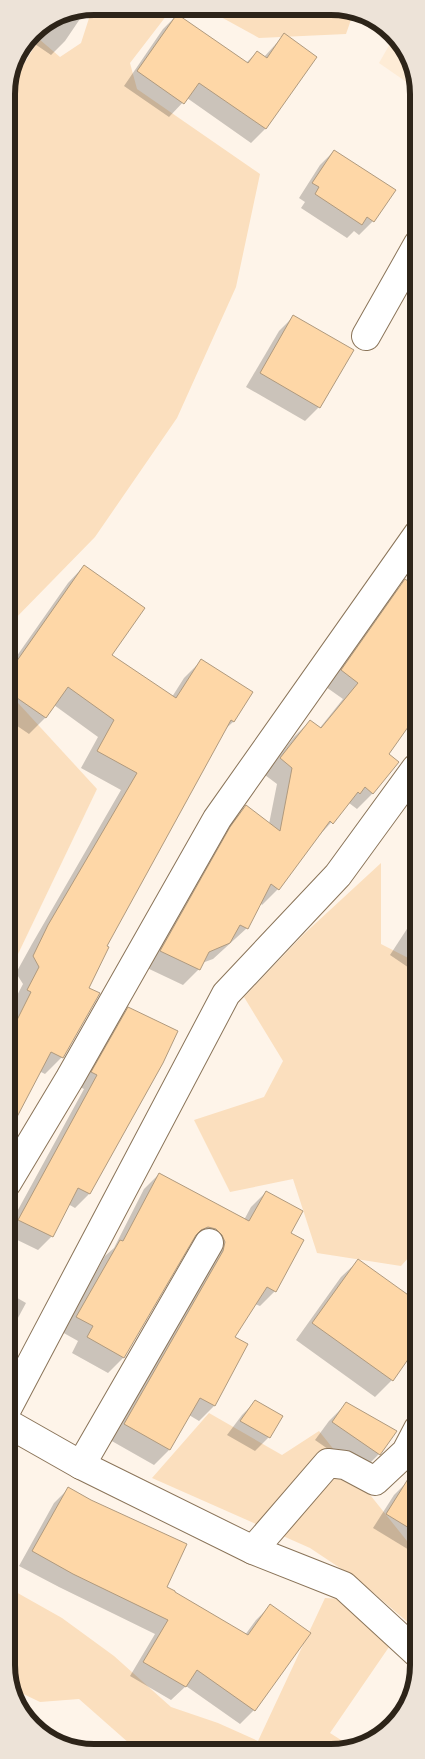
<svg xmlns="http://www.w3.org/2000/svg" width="425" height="1759" font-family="Inter,sans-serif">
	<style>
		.built { fill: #feecd6 }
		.green { fill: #fbdfbe }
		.shadow { fill: #0003 }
		.building { fill: #fed7a7; stroke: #b09a7e }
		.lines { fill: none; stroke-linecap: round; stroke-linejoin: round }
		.minor-casing { stroke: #8a7459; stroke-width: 30 }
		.minor { stroke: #fff; stroke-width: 28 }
		.rim { fill: none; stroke: #2d2419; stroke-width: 6 }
	</style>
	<rect width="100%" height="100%" fill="#fef4e9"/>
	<path class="built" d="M395 35 418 82V90L379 63Z"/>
	<g class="green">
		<path d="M352 9 354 11 346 34 259 38 210 11Z"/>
		<path d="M170 11 130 63 137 89 260 174 236 287 177 418 95 537 7 627 6 90 9 89 39 39 60 57 81 43 91 12Z"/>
		<path d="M7 691 97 789 7 977Z"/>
		<path d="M381 863V944L418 963V1247L401 1266 317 1253 293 1179 230 1192 194 1120 264 1097 283 1061 244 997 304 934Z"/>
		<path d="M209 1413 282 1455 319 1431 419 1556V1632L361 1582 310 1548 152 1478Z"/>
		<path d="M7 1587 62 1618 114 1656 171 1707 218 1723 258 1741 325 1598 344 1599 389 1647 330 1733 352 1747 343 1752 138 1751 79 1699 40 1702 13 1689 7 1677Z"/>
	</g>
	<g class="shadow">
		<path d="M347 9H353L371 20 367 24Z"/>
		<path d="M61 13H84L65 41 51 55 29 40 27 43 32 32Z"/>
		<path d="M177 15 246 63 257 52 264 57 284 35 315 57 265 129 251 143 187 98 169 117 124 86 163 29Z"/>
		<path d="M334 151 373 221 359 235 354 231 347 238 301 208 305 202 299 198 320 165Z"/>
		<path d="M293 317 319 407 305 421 246 387 279 331Z"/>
		<path d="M84 566 111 655 172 697 184 678 201 661 252 693 233 722 222 732 106 946 87 988 62 1057 45 1074 39 1071 7 1134V1026L16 1009 11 1007 23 984 16 973 32 944 121 790 81 768 98 737 54 705 45 718 29 734 7 719V670L68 583Z"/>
		<path d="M418 573V710L387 755 373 793 357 809 349 803 316 839 278 889 262 905 260 903 247 928 213 959 202 963 199 969 183 985 145 967 230 823 246 807 269 824 277 784 265 775 294 737 310 721 319 729 343 699 326 687 389 597 406 581 408 582Z"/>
		<path d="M418 912V974L390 955Z"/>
		<path d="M128 1009 162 1063 89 1194 75 1208 68 1204 52 1236 38 1250 7 1235V1230L84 1089 78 1086 114 1023Z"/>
		<path d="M159 1174 244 1220 251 1207 266 1192 289 1234 275 1291 260 1306 255 1304 233 1337 214 1406 199 1421 189 1415 169 1450 154 1465 110 1440 202 1244 193 1242 190 1243 123 1358 108 1373 72 1353 78 1341 62 1332 105 1256 114 1248 144 1189Z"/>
		<path d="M358 1261 416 1302 418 1297V1343L392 1380 375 1397 296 1340 341 1277Z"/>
		<path d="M7 1292 26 1303 12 1329 7 1334Z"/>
		<path d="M256 1401 269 1437 255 1451 227 1435 242 1415Z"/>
		<path d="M347 1403 395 1431 379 1454 361 1472 315 1440 329 1421Z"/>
		<path d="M408 1481 419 1488V1556L373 1528 394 1495Z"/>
		<path d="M68 1489 165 1587 245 1635 256 1620 270 1606 254 1710 240 1724 186 1686 171 1700 130 1676 155 1634 59 1587 19 1566 54 1503Z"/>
	</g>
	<g class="building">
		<path d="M177 14 248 63 257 51 267 58 284 33 317 57 266 129 199 83 184 104 137 71Z"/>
		<path d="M334 150 396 190 374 222 367 217 362 225 315 194 319 187 312 183Z"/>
		<path d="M293 315 354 350 320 408 260 373Z"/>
		<path d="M84 565 145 608 112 655 176 698 201 659 253 692 234 722 231 720 107 946 109 947 89 988 100 993 63 1058 51 1052 7 1136V1040L31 992 27 990 39 967 33 956 48 925 137 773 97 751 114 720 68 687 46 718 7 691V675Z"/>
		<path d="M405 579 418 588V713L389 754 399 762 373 794 365 787 360 794 358 792 333 824 330 821 279 890 271 884 248 929 240 925 230 943 209 952 200 970 160 951 230 827 246 805 280 831 292 768 280 758 310 720 321 728 358 683 341 670Z"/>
		<path d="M128 1007 178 1031 163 1063 90 1194 78 1188 53 1237 18 1220 97 1075 91 1072Z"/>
		<path d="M159 1173 249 1221 266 1191 303 1211 291 1233 304 1240 276 1292 267 1287 235 1337 248 1344 215 1406 200 1398 170 1450 124 1424 223 1251 225 1242 222 1235 216 1229 208 1227 201 1230 196 1235 124 1358 87 1337 93 1326 76 1317 120 1240 123 1241Z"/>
		<path d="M358 1259 418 1302V1345L393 1381 312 1323Z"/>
		<path d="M255 1400 283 1416 270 1438 240 1421Z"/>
		<path d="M346 1402 397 1431 380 1455 332 1422Z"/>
		<path d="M418 1463 419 1534 386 1514Z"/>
		<path d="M68 1487 91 1500 187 1544 167 1587 175 1591V1592L248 1635 270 1604 311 1633 255 1711 197 1670 186 1687 143 1662 168 1620 73 1574 32 1551Z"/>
	</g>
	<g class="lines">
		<defs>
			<g id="minor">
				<path d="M366 336 418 244"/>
				<path d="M7 1183 70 1078 217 819 418 534"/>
				<path d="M7 1409 226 994 338 875 416 768 418 769"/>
				<path d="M7 1423 81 1465 253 1550 344 1586 419 1655"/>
				<path d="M81 1465 209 1243"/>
				<path d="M253 1550 328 1463 345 1465 375 1481 406 1452 418 1429"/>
			</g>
		</defs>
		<use href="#minor" class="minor-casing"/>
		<use href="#minor" class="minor"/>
	</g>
	<path d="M0 0H425V1759H0ZM94 15H331A79 79 0 0 1 410 94V1665A79 79 0 0 1 331 1744H94A79 79 0 0 1 15 1665V94A79 79 0 0 1 94 15Z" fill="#ede3d8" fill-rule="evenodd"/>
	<path class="rim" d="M94 15H331A79 79 0 0 1 410 94V1665A79 79 0 0 1 331 1744H94A79 79 0 0 1 15 1665V94A79 79 0 0 1 94 15Z"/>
</svg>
